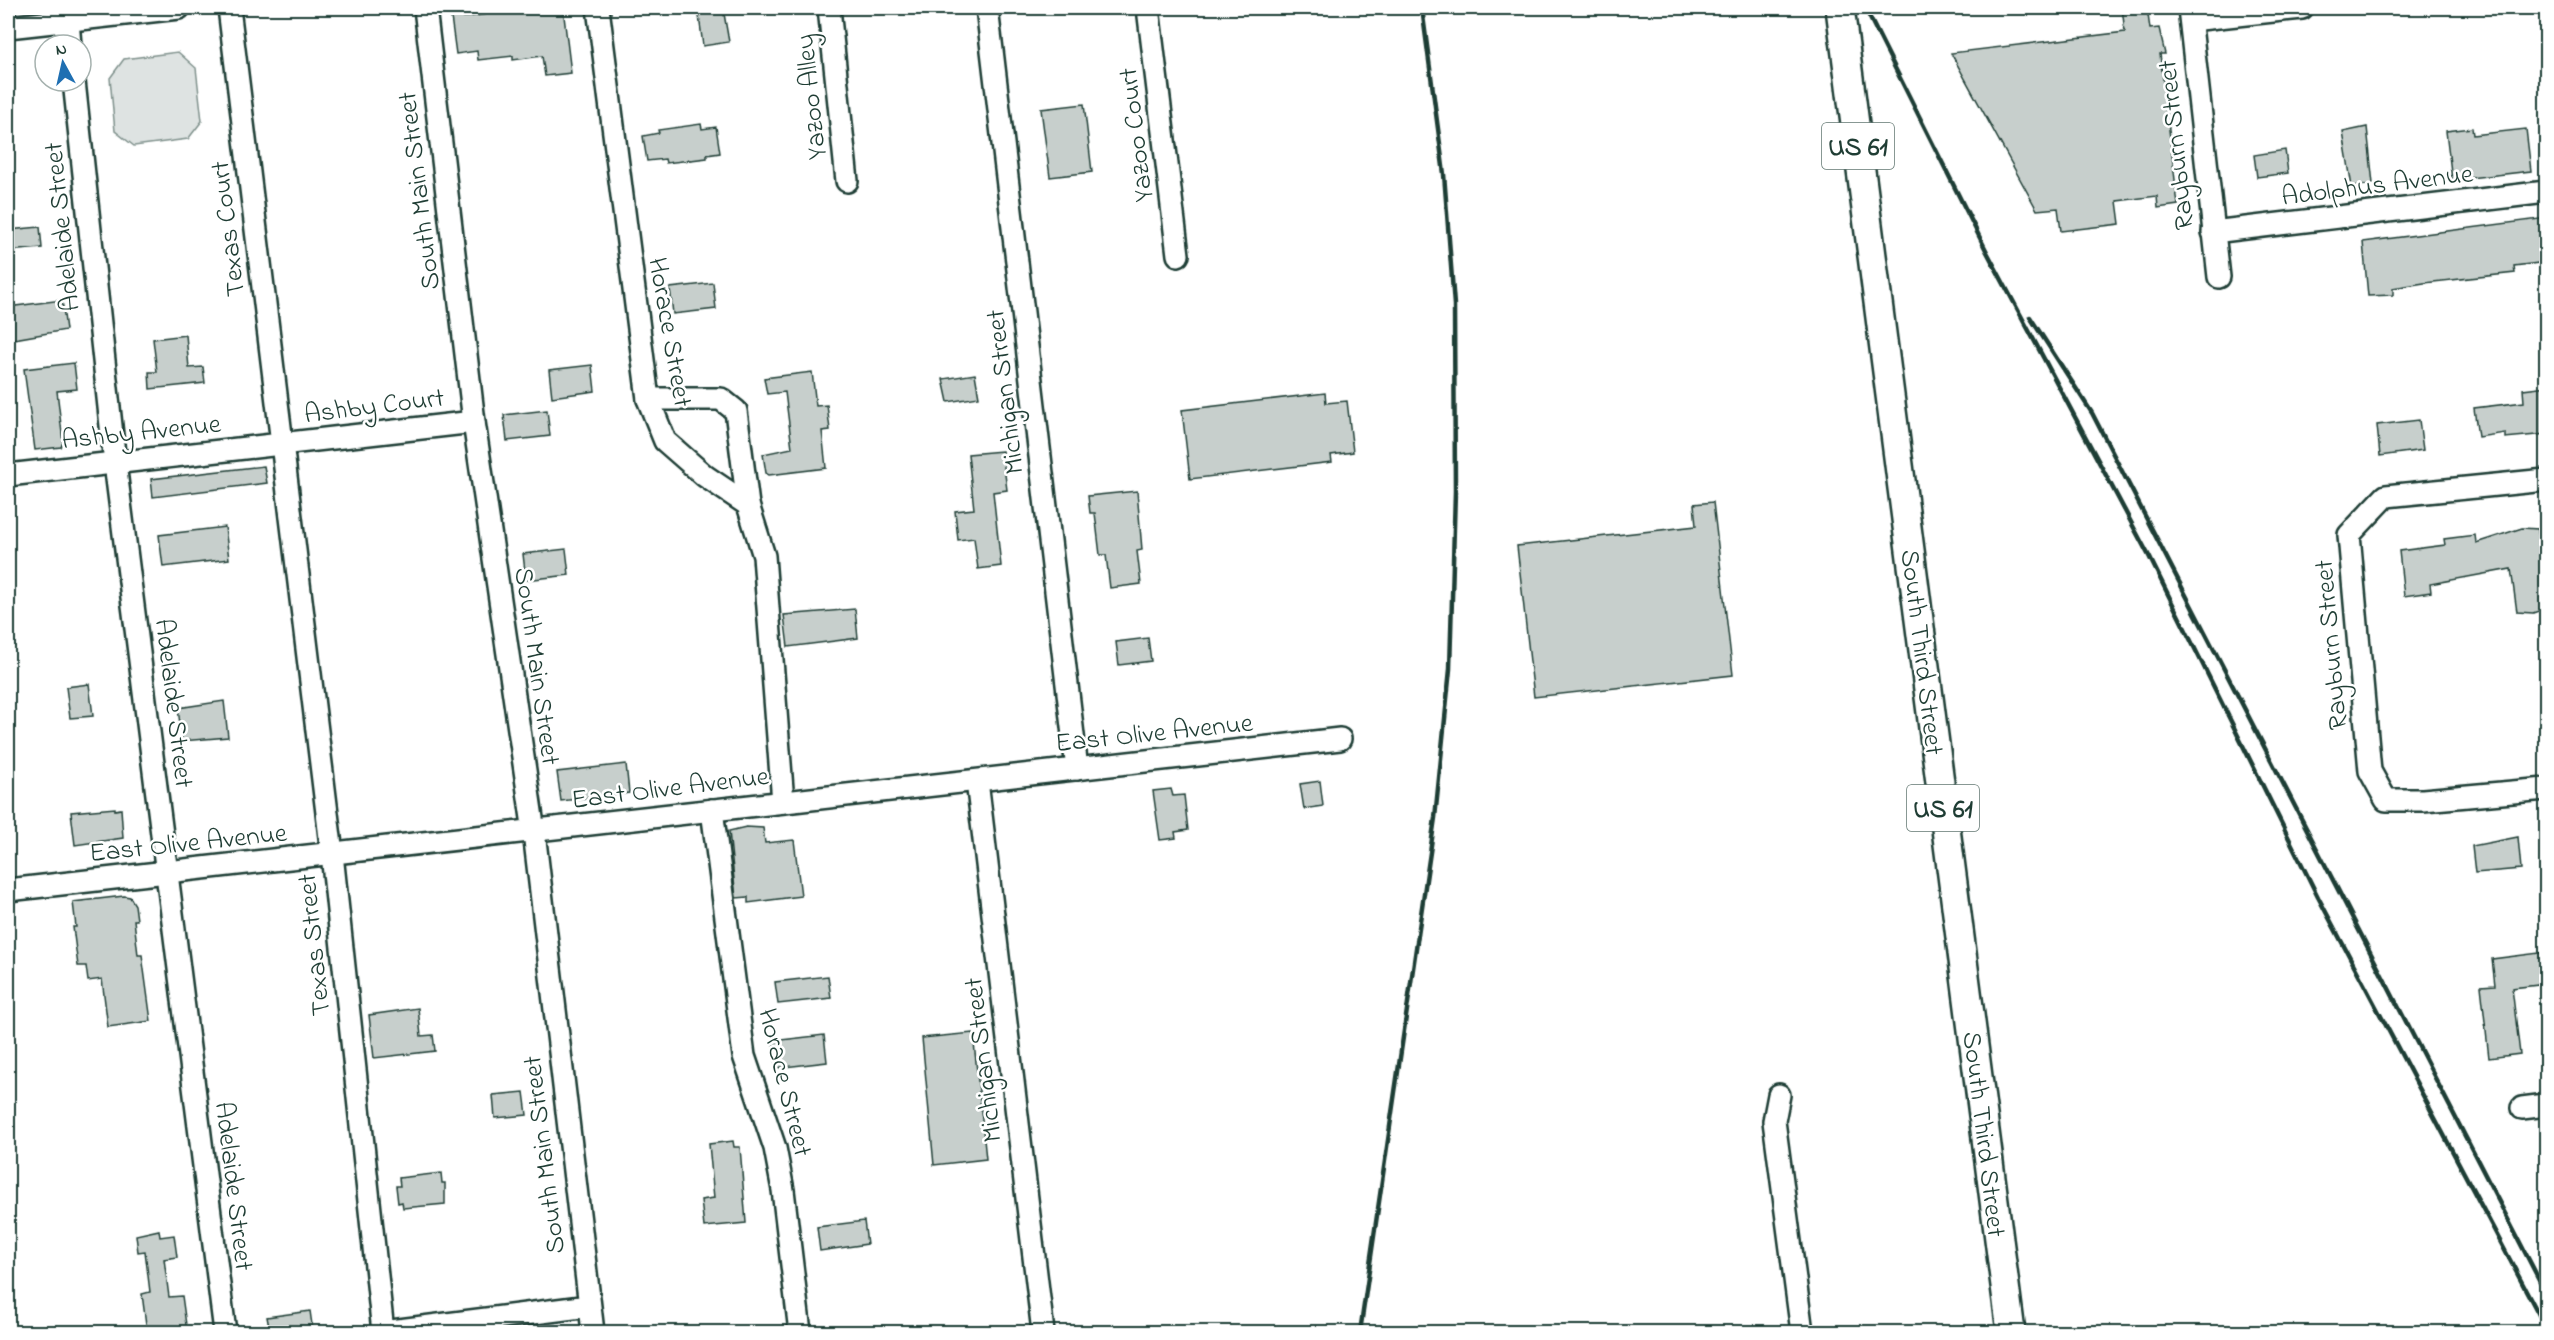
<svg xmlns="http://www.w3.org/2000/svg" width="2554" height="1340" font-family="'Indie Flower',sans-serif">
	<style>
		.green { fill: #dee3e2; stroke: #7e908b; stroke-width: 1.5 }
		.building { fill: #c7cfcc; stroke: #1f3d34; stroke-width: 1.5 }
		.lines { fill: none; stroke-linecap: round; stroke-linejoin: round }
		.minor-casing { stroke: #1f3d34; stroke-width: 26 }
		.major-casing { stroke: #1f3d34; stroke-width: 32 }
		.minor { stroke: #fff; stroke-width: 21 }
		.major { stroke: #fff; stroke-width: 27 }
		.rail { stroke: #1f3d34; stroke-width: 4.5 }
		.labels { text-anchor: middle; stroke-width: 5; stroke-linejoin: round; paint-order: stroke }
		.shield { fill: #fff; stroke: #627771; stroke-width: 1.5 }
		.shield-label { font-size: 26px; font-weight: bold; fill: #1f3d34 }
		.street-label { font-size: 27px; fill: #1f3d34; stroke: #fff }
	</style>
	<rect width="100%" height="100%" fill="#fff"/>
	<filter id="ink" filterUnits="userSpaceOnUse"><feTurbulence type="fractalNoise" baseFrequency=".0167" numOctaves="2"/><feDisplacementMap in="SourceGraphic" scale="12" xChannelSelector="R" yChannelSelector="G"/><feConvolveMatrix kernelMatrix="1 2 1 2 8 2 1 2 1" color-interpolation-filters="sRGB"/></filter>
	<g filter="url(#ink)">
		<path class="green" d="M178 52 196 68 202 121 188 139 134 146 115 131 110 78 124 59Z"/>
		<g class="building">
			<path d="M528 8H563L571 73 545 76 542 56 513 60V56L478 60 477 51 456 54 451 17H468Z"/>
			<path d="M698 8H723L729 42 703 46Z"/>
			<path d="M2122 8H2147L2150 29 2159 28 2165 54H2160L2178 205 2158 208 2157 196 2117 201 2120 224 2061 231 2058 208 2037 210 1951 53 2125 32Z"/>
			<path d="M1084 104 1092 172 1050 177 1041 109Z"/>
			<path d="M701 124 702 129 716 127 720 153 707 155V158L666 163 665 159 647 161 643 136 659 133 658 130Z"/>
			<path d="M2367 127 2373 184 2352 187 2343 132Z"/>
			<path d="M2472 128 2473 135 2526 129 2531 171 2452 180 2446 131Z"/>
			<path d="M2285 150 2288 173 2257 177 2254 155Z"/>
			<path d="M2547 218V262L2514 266 2515 273 2424 283 2393 288V295L2368 296 2363 242Z"/>
			<path d="M40 227 42 248 8 251V230Z"/>
			<path d="M713 283 716 309 673 314 670 288Z"/>
			<path d="M62 300 66 330 8 340V307Z"/>
			<path d="M186 335 189 368 203 367 205 383 150 389 149 372H157L153 339Z"/>
			<path d="M74 363 77 389 57 391 63 442 61 447 35 450 24 369Z"/>
			<path d="M592 365 595 391 552 397 549 370Z"/>
			<path d="M812 372 816 406 827 405 830 430 822 431 826 468 769 475 766 473 763 454 792 448 785 392 767 394 764 378Z"/>
			<path d="M975 374 979 397 948 402 943 379Z"/>
			<path d="M2547 386V434L2505 438V433L2478 437 2474 408 2524 402 2523 389Z"/>
			<path d="M1325 393 1326 403 1347 401 1353 452 1331 455 1332 462 1190 479 1182 410Z"/>
			<path d="M547 410 550 436 507 441 504 415Z"/>
			<path d="M2419 420 2423 450 2380 456 2377 425Z"/>
			<path d="M1002 451 1007 490 993 492 1001 566 978 569 974 538 958 540 955 511 974 509 968 454Z"/>
			<path d="M264 466 267 483 153 497 151 479Z"/>
			<path d="M1137 491 1142 550 1137 551 1141 584 1110 588 1106 555H1100L1095 513H1090L1088 496Z"/>
			<path d="M1713 502 1733 675 1534 697 1517 546 1696 526 1694 504Z"/>
			<path d="M225 527 229 559 163 567 159 535Z"/>
			<path d="M2522 528 2538 529 2547 608 2533 613 2517 612 2511 569 2430 584 2431 592 2404 596 2399 551 2445 545 2444 539 2475 535 2476 543Z"/>
			<path d="M566 549 569 575 526 580 523 554Z"/>
			<path d="M855 609 858 638 788 647 784 615Z"/>
			<path d="M1148 638 1151 661 1119 665 1116 642Z"/>
			<path d="M89 684 93 716 70 718 66 687Z"/>
			<path d="M224 701 228 737 182 741 178 708Z"/>
			<path d="M626 764 629 793 561 801 557 772Z"/>
			<path d="M1320 781 1323 806 1304 809 1300 784Z"/>
			<path d="M1171 789 1173 796 1184 795 1188 830 1175 832 1176 838 1160 840 1153 791Z"/>
			<path d="M115 808V810L121 809 123 838 75 845 71 812Z"/>
			<path d="M746 827 763 828 765 843 794 840 801 896 748 903V897L736 898 729 831Z"/>
			<path d="M2518 837 2521 869 2475 873 2472 846Z"/>
			<path d="M124 896 130 897 135 905 137 920H134L138 955H142L151 1021 108 1027 102 979 88 981 86 966H78L73 927H76L73 902Z"/>
			<path d="M2547 952V984L2512 988 2520 1054 2489 1058 2481 986 2495 985 2492 959Z"/>
			<path d="M828 976 831 998 778 1004 775 982Z"/>
			<path d="M418 1008 421 1036 433 1035 435 1051 374 1058 369 1015Z"/>
			<path d="M973 1033 986 1159 934 1165 922 1038Z"/>
			<path d="M824 1035 827 1062 776 1068 773 1041Z"/>
			<path d="M524 1092 527 1115 495 1118 493 1095Z"/>
			<path d="M733 1141 734 1147H740L746 1223 704 1227 701 1200 714 1198 709 1144Z"/>
			<path d="M441 1173 442 1183H445V1204L403 1208 402 1202 398 1203 396 1186H400L399 1178Z"/>
			<path d="M864 1221 867 1244 820 1251 817 1227Z"/>
			<path d="M159 1230 160 1237 174 1235 177 1257 164 1259 169 1297 182 1296 187 1332H147L142 1294 150 1292 145 1251 138 1252 136 1235Z"/>
			<path d="M310 1311 313 1332H270L267 1317Z"/>
		</g>
		<g class="lines">
			<defs>
				<g id="minor">
					<path d="M229 8 332 854 383 1332"/>
					<path d="M425 8 474 422 534 832 593 1332"/>
					<path d="M598 8 648 399 665 441 705 476 748 505 764 556 783 802"/>
					<path d="M829 8 847 181"/>
					<path d="M987 8 1077 769"/>
					<path d="M1148 8 1178 255"/>
					<path d="M2189 8 2219 277"/>
					<path d="M2191 20 2302 8"/>
					<path d="M68 21 70 45"/>
					<path d="M8 27 179 8"/>
					<path d="M74 81 115 463 225 1332"/>
					<path d="M2213 232 2546 192"/>
					<path d="M648 399H721L736 411 748 505"/>
					<path d="M8 475 474 422"/>
					<path d="M2546 480 2386 496 2349 535 2370 771 2386 800H2423L2546 789"/>
					<path d="M977 781 1043 1332"/>
					<path d="M712 810 744 1056 775 1148 783 1190 800 1332"/>
					<path d="M8 890 1340 739"/>
					<path d="M1779 1095 1774 1121 1802 1332"/>
					<path d="M2522 1108 2546 1105"/>
					<path d="M383 1332 589 1306"/>
				</g>
				<path id="major" d="M1840 8 2011 1332"/>
			</defs>
			<use href="#minor" class="minor-casing"/>
			<use href="#major" class="major-casing"/>
			<use href="#minor" class="minor"/>
			<use href="#major" class="major"/>
			<g class="rail">
				<path d="M1865 8 1987 252 2149 556 2318 897 2546 1328"/>
				<path d="M2030 317 2092 413 2546 1293"/>
				<path d="M1360 1332 1435 818 1450 669 1455 491 1454 305 1444 174 1422 8"/>
			</g>
		</g>
	</g>
	<g class="labels">
		<g class="shield">
			<rect x="1822" y="123" width="72" height="46" rx="4.5"/>
			<rect x="1907" y="785" width="72" height="46" rx="4.5"/>
		</g>
		<g class="shield-label">
			<text x="1858" y="155">US 61</text>
			<text x="1943" y="817">US 61</text>
		</g>
		<g class="street-label">
			<text transform="translate(810 97) rotate(-96)" y="9">Yazoo Alley</text>
			<text transform="translate(1135 135) rotate(-97)" y="9">Yazoo Court</text>
			<text transform="translate(2175 145) rotate(-96)" y="9">Rayburn Street</text>
			<text transform="translate(2377 184) rotate(-7)" y="9">Adolphus Avenue</text>
			<text transform="translate(418 191) rotate(-97)" y="9">South Main Street</text>
			<text transform="translate(61 227) rotate(-96)" y="9">Adelaide Street</text>
			<text transform="translate(227 229) rotate(-97)" y="9">Texas Court</text>
			<text transform="translate(671 332) rotate(80)" y="9">Horace Street</text>
			<text transform="translate(1004 392) rotate(-97)" y="9">Michigan Street</text>
			<text transform="translate(374 405) rotate(-7)" y="9">Ashby Court</text>
			<text transform="translate(141 431) rotate(-6)" y="9">Ashby Avenue</text>
			<text transform="translate(2330 645) rotate(-95)" y="9">Rayburn Street</text>
			<text transform="translate(1923 652) rotate(83)" y="9">South Third Street</text>
			<text transform="translate(538 666) rotate(82)" y="9">South Main Street</text>
			<text transform="translate(175 703) rotate(83)" y="9">Adelaide Street</text>
			<text transform="translate(1154 732) rotate(-6)" y="9">East Olive Avenue</text>
			<text transform="translate(670 787) rotate(-7)" y="9">East Olive Avenue</text>
			<text transform="translate(188 842) rotate(-6)" y="9">East Olive Avenue</text>
			<text transform="translate(313 945) rotate(-96)" y="9">Texas Street</text>
			<text transform="translate(982 1060) rotate(-97)" y="9">Michigan Street</text>
			<text transform="translate(786 1082) rotate(76)" y="9">Horace Street</text>
			<text transform="translate(1985 1134) rotate(83)" y="9">South Third Street</text>
			<text transform="translate(543 1155) rotate(-97)" y="9">South Main Street</text>
			<text transform="translate(235 1186) rotate(83)" y="9">Adelaide Street</text>
		</g>
	</g>
	<rect width="2554" height="1340" fill="none" stroke="#fff" stroke-width="30"/>
	<rect x="15" y="15" width="2524" height="1310" fill="none" stroke="#1f3d34" stroke-width="2" filter="url(#ink)"/>
	<g transform="translate(63 63) rotate(352)"><circle r="28" fill="#ffffff" stroke="#a5b1ae" stroke-width="1.5"/>
	<path d="M0-4.5L10 22L0 15L-10 22Z" fill="#1f6fb2"/>
	<text y="-9" font-size="16" font-weight="bold" text-anchor="middle" fill="#1f3d34">N</text>
	</g>
</svg>
